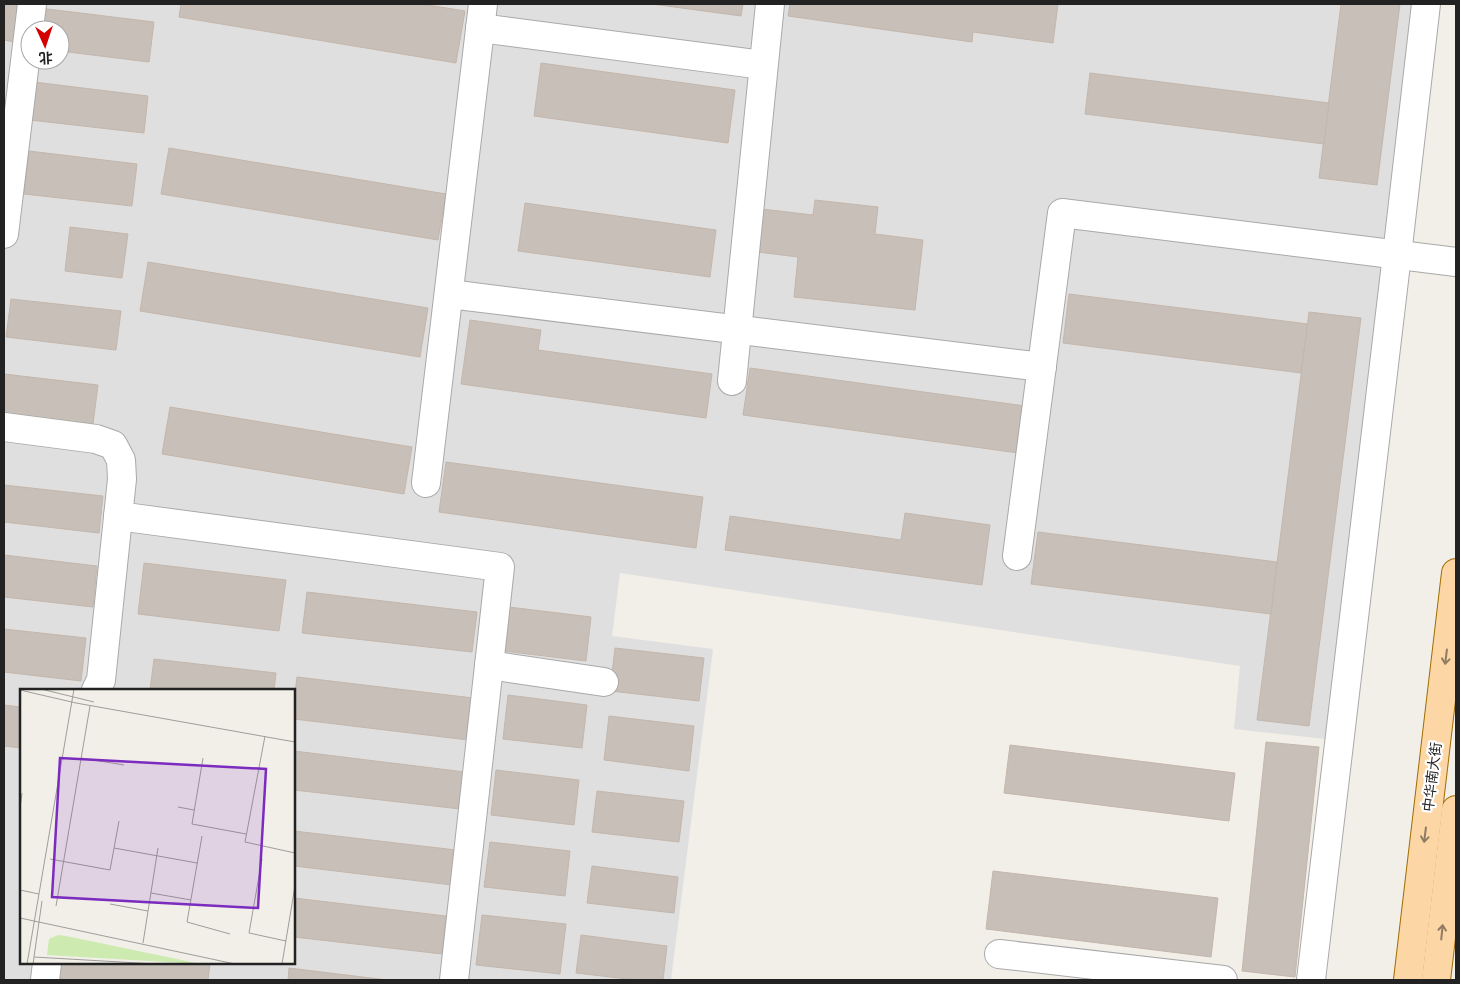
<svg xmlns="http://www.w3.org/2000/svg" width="1460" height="984" font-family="Figtree,'Noto Sans SC',sans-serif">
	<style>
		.residential { fill: #e0dfdf; fill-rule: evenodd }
		.building { fill: #c7bfb8; stroke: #c4b6ab }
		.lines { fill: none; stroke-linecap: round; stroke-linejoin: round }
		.minor-casing { stroke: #a9a9a9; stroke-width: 30 }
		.major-casing { stroke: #a06b00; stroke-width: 30 }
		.minor { stroke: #fff; stroke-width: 28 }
		.major { stroke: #fcd6a4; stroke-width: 28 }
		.oneway { stroke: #8f7c63 }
		.labels { text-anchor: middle; stroke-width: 4.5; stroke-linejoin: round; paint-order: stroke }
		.street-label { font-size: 14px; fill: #222; stroke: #fff }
		.inset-road { fill: none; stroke: #9f9d99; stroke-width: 1 }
		.view { fill: #7b2cbf; fill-opacity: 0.15; stroke: #7b2cbf; stroke-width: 2.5 }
		.inset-edge { fill: none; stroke: #222; stroke-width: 2.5 }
	</style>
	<rect width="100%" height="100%" fill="#f2efe9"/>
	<path class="residential" d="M4 4H1414L1326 739 1234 729 1240 666 620 573 612 636 713 649 671 980H4ZM30 30H60V60H30ZM21 690H294V963H21Z"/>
	<g class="building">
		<path d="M4 4H18L14 42 4 40Z"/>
		<path d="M181 4H422L465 11 456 63 179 17Z"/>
		<path d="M652 4H743L741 16Z"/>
		<path d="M790 4H1058L1053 43 973 32 972 42 788 16Z"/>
		<path d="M1341 4H1400L1377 185 1319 178Z"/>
		<path d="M39 8 154 22 149 62 60 51V30H36Z"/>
		<path d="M541 63 735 90 728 143 534 116Z"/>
		<path d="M1090 73 1329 103 1324 144 1085 114Z"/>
		<path d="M34 82 148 96 144 133 30 120Z"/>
		<path d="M169 148 446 194 438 240 161 194Z"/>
		<path d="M29 151 137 164 132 206 24 194Z"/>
		<path d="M815 200 878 207 875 234 923 240 915 310 794 297 798 257 757 252 762 209 813 215Z"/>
		<path d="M525 203 716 230 710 277 518 251Z"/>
		<path d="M70 227 128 234 122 278 65 271Z"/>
		<path d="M148 262 428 308 420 357 140 311Z"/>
		<path d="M1069 294 1308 324 1301 373 1063 343Z"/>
		<path d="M11 299 121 311 116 350 6 337Z"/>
		<path d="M1309 312 1361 318 1309 726 1257 720Z"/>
		<path d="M470 320 541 330 538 350 712 374 706 418 461 384Z"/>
		<path d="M750 368 1025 406 1018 453 743 415Z"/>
		<path d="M4 374 98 385 93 424 4 413Z"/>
		<path d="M170 407 412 447 404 494 162 454Z"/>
		<path d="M446 462 703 497 696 548 439 512Z"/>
		<path d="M4 485 103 496 99 533 4 522Z"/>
		<path d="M905 513 990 525 982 585 725 550 730 516 901 540Z"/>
		<path d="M1038 532 1277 562 1271 614 1031 584Z"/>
		<path d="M4 555 97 566 93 607 4 597Z"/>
		<path d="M144 563 286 580 279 631 138 614Z"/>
		<path d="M307 592 477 612 472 652 302 633Z"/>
		<path d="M509 607 591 617 586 661 503 651Z"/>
		<path d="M4 629 86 638 81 681 4 672Z"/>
		<path d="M615 648 704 658 699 701 610 691Z"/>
		<path d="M154 659 276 673 274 690H150Z"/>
		<path d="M297 677 473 698 468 740 294 719V701Z"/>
		<path d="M508 695 587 705 582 748 503 739Z"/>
		<path d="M4 705 21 707V748L4 746Z"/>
		<path d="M609 716 694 726 689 771 604 760Z"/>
		<path d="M1266 742 1319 747 1295 977 1242 971Z"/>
		<path d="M1010 745 1235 773 1229 821 1004 793Z"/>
		<path d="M294 751 465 772 460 809 294 790Z"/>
		<path d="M496 770 579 780 574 825 491 815Z"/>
		<path d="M597 791 684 801 679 842 592 832Z"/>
		<path d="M294 831 456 850 452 885 294 866Z"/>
		<path d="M490 842 570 851 565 896 484 887Z"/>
		<path d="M592 866 678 877 674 913 587 903Z"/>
		<path d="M993 871 1218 898 1211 957 986 929Z"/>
		<path d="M294 898 446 916 442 954 294 937Z"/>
		<path d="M482 915 566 924 560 974 476 965Z"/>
		<path d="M581 935 667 946 663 980H636L576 973Z"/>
		<path d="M54 963H210L208 980H73L52 978Z"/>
		<path d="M289 968 387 980H288Z"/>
	</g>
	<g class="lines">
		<defs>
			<g id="minor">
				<path d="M480 28 763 65"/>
				<path d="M4 234 32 4"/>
				<path d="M449 294 1042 367"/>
				<path d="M732 381 770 4"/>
				<path d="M4 427 96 439 113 445 121 460 122 479 101 680 96 690"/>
				<path d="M426 483 483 4"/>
				<path d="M118 516 500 567 454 980"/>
				<path d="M1017 556 1062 213 1456 262"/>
				<path d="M489 665 604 682"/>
				<path d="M999 954 1223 980"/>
				<path d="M45 980 47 963"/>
				<path d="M1311 980 1397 255 1426 4"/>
			</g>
			<g id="major">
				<path d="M1408 980 1456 573"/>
				<path d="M1436 980 1456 810"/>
			</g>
		</defs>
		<use href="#minor" class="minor-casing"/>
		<use href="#major" class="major-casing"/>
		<use href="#minor" class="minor"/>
		<use href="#major" class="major"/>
	</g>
	<defs><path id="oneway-shaft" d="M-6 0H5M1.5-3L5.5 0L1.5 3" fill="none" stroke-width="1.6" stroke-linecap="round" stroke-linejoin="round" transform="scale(1.25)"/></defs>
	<g class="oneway">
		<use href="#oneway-shaft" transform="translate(1446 657) rotate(97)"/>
		<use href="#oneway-shaft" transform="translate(1425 835) rotate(97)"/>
		<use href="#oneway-shaft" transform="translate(1442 932) rotate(-84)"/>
	</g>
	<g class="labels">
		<g class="street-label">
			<text transform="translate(1432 777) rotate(-83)" y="5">中华南大街</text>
		</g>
	</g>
	<g transform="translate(20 689)">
		<rect width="275" height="275" fill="#f2efe9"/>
		<path d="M38 246 46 247 181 275 27 266 29 250Z" fill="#cdebb0"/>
		<path class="inset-road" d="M21 0 74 13M0 1 56 14 275 53M245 47 225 153 275 164M61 69 104 76M183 69 172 135 226 145M158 118 174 121M0 119 2 104M182 147 167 233 210 245M94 159 177 174M30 170 90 181 99 132M242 170 229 244 266 252M0 201 19 205M131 204 171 211M90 215 128 222M36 217 70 17M0 229 215 275M123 254 138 159M14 268 135 275M7 275 54 0M13 275 22 212M262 275 275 197"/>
		<path class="view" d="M40 69 246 80 238 219 32 208Z"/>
		<rect width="275" height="275" class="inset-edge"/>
	</g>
	<rect width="1460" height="984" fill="none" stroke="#222222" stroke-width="10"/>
	<g transform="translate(45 45) rotate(177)"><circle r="24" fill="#ffffff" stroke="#a7a7a7"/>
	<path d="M0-4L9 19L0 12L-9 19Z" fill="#d40000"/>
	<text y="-8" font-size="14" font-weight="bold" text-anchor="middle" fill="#222222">北</text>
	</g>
</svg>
